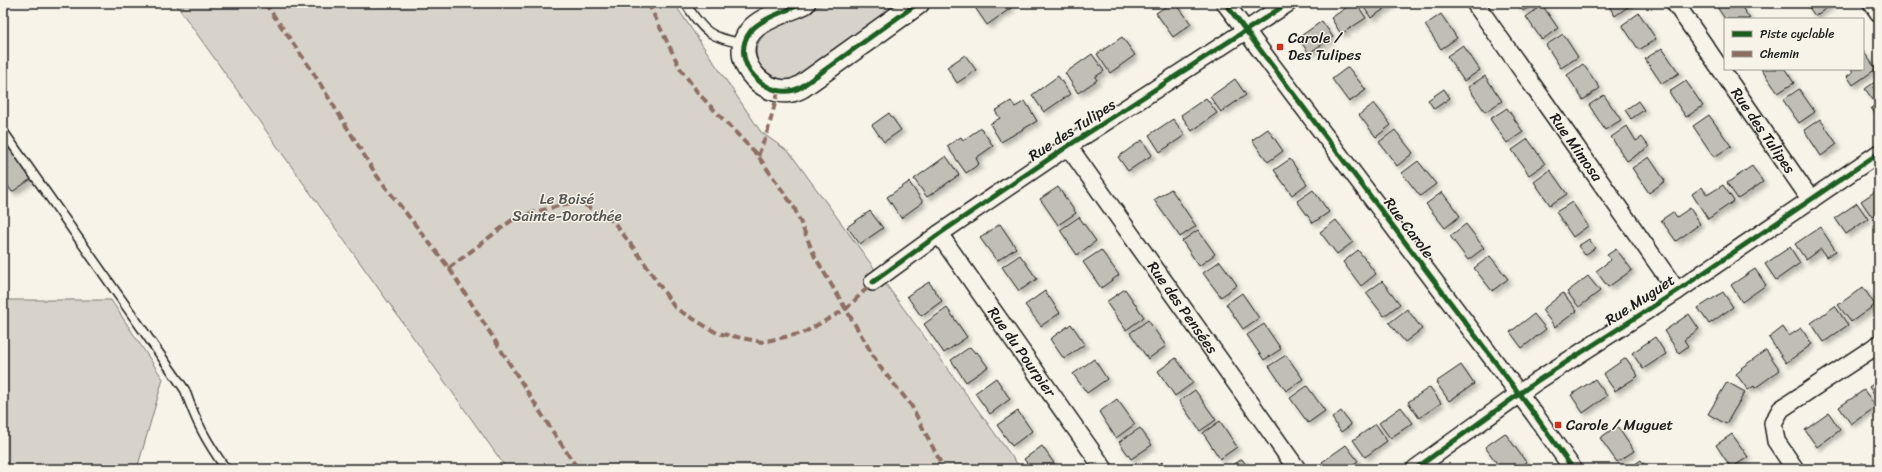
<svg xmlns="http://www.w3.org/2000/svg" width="1882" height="472" font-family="Sriracha,sans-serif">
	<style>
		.green { fill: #d7d3cb; stroke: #7a7874 }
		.building { fill: #c0beb5; stroke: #1c1c1c; filter: url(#shadow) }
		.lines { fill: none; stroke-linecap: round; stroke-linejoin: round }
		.lane-casing { stroke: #1c1c1c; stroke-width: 11 }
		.street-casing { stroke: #1c1c1c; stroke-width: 20 }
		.secondary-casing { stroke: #1c1c1c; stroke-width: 25 }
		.lane { stroke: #f7f3e8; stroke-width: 8 }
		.street { stroke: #f7f3e8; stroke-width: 17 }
		.secondary { stroke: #f7f3e8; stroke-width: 22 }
		.quiet { stroke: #8d6e63; stroke-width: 4; stroke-dasharray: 8 4; stroke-linecap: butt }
		.cycleway-casing { stroke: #f7f3e8; stroke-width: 8 }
		.cycleway { stroke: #1b5e20; stroke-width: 5 }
		.poi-dot { fill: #c8321e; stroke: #f7f3e8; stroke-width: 1.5 }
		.labels { text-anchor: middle; stroke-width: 3; stroke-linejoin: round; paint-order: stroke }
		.poi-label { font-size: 15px; fill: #1c1c1c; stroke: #f7f3e8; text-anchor: start }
		.street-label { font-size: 15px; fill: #1c1c1c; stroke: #f7f3e8 }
		.park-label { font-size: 15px; fill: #545351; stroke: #f7f3e8 }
	</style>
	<defs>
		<filter id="shadow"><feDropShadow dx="3.5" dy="3.5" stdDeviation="2" flood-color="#0004"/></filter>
	</defs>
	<rect width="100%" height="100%" fill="#f7f3e8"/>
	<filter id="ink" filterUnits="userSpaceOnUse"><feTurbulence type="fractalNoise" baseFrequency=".025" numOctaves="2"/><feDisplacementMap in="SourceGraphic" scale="8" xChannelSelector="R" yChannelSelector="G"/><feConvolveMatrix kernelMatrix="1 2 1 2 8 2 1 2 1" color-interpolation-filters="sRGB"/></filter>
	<g filter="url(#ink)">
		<g class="green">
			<path d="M175 3H674L761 132 790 153 1021 469H507Z"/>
			<path d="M827 3H902L794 79C782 81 771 80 763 69 735 32 802 14 827 3Z"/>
			<path d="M3 300H111L163 379 137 469H9L3 461Z"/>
		</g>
		<g class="building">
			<path d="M978 3H1007L1011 8 987 25 974 6Z"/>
			<path d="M1171 3H1176L1191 24 1173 37 1156 13Z"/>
			<path d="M1353 3H1356L1366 18 1341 34 1331 18Z"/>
			<path d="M1361 3H1393L1371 18Z"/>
			<path d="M1517 3H1535L1523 11Z"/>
			<path d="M1607 3H1631L1632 4 1615 16Z"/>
			<path d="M1723 3H1739L1750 19H1725L1717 7Z"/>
			<path d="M1806 3H1829L1831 5 1815 16Z"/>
			<path d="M1542 5 1558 28 1542 40 1526 17Z"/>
			<path d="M1639 13 1656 39 1639 50 1622 25Z"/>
			<path d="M1441 14 1457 38 1441 49 1425 25Z"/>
			<path d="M1322 21 1333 37 1309 53 1298 38Z"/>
			<path d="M1563 34 1578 57 1561 68 1546 45Z"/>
			<path d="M1122 37 1135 55 1110 73 1097 54Z"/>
			<path d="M1463 45 1480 70 1464 81 1447 56Z"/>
			<path d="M1662 48 1679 73 1662 84 1645 59Z"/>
			<path d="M1863 51 1876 69 1853 85 1847 76 1853 72 1851 69H1863Z"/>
			<path d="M1092 54 1104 71 1095 77 1097 80 1078 93 1065 73Z"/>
			<path d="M965 55 976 70 957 83 947 67Z"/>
			<path d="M1583 64 1600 88 1583 100 1567 75Z"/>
			<path d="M1348 67 1366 90 1349 102 1332 79Z"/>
			<path d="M1761 69H1785L1794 83 1778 93Z"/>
			<path d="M1058 76 1070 94 1044 112 1032 95Z"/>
			<path d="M1485 76 1502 101 1485 112 1468 87Z"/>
			<path d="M1235 79 1246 95 1221 112 1210 97Z"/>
			<path d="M1879 79V114L1877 116 1871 108 1876 104 1865 89Z"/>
			<path d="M1686 81 1703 106 1686 117 1669 92Z"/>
			<path d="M1444 89 1450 98 1434 109 1428 100Z"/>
			<path d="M1799 89 1815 112 1799 123 1783 100Z"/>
			<path d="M1604 95 1621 120 1605 130 1589 105Z"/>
			<path d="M1206 98 1217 113 1192 131 1181 115Z"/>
			<path d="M1011 101 1015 107 1025 101 1037 121 1001 142 990 124 1000 118 995 111Z"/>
			<path d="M1638 101 1644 110 1631 119 1625 110Z"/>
			<path d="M1374 103 1391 125 1376 137 1359 115Z"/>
			<path d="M1507 108 1523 132 1507 143 1490 119Z"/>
			<path d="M889 113 901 130 884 142 872 125Z"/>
			<path d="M1709 115 1731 146 1714 157 1693 126Z"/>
			<path d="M1173 119 1185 135 1160 152 1149 135Z"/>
			<path d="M1820 119 1837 144 1821 156 1804 130Z"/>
			<path d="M1627 126 1636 141 1642 137 1649 147 1627 161 1611 137Z"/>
			<path d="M981 128 993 146 976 158 979 164 966 173 947 146 961 137 963 140Z"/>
			<path d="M1268 129 1283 151 1268 162 1252 140Z"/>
			<path d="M1395 130 1413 153 1397 166 1379 142Z"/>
			<path d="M3 139 31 179 12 192 3 179Z"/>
			<path d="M1528 139 1545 164 1529 175 1512 150Z"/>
			<path d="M1142 140 1152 155 1128 171 1118 157Z"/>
			<path d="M946 156 959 175 927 197 914 179Z"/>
			<path d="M1649 157 1665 181 1649 193 1632 168Z"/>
			<path d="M1290 159 1307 184 1292 195 1274 170Z"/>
			<path d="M1418 161 1436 184 1420 196 1402 173Z"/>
			<path d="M1752 166 1763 182 1738 199 1727 183Z"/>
			<path d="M1550 170 1567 194 1550 205 1534 182Z"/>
			<path d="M909 182 923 202 901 218 887 197Z"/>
			<path d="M1723 185 1734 201 1708 219 1692 194 1702 187 1707 195Z"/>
			<path d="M1058 187 1076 213 1058 225 1040 199Z"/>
			<path d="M1171 189 1196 226 1180 237 1154 200Z"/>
			<path d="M1879 189V212L1872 217 1861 201Z"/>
			<path d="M1313 190 1329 212 1313 223 1297 201Z"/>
			<path d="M1442 192 1460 216 1445 228 1426 204Z"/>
			<path d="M1572 202 1588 226 1573 237 1556 212Z"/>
			<path d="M1857 203 1868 219 1846 234 1835 218Z"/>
			<path d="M1690 208 1700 224 1676 241 1661 220 1673 212 1677 217Z"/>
			<path d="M870 211 883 228 860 244 847 227Z"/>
			<path d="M1079 217 1096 241 1077 255 1060 230Z"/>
			<path d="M1336 220 1353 242 1337 254 1320 232Z"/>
			<path d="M1000 224 1016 248 997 261 980 238Z"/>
			<path d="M1466 224 1484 248 1468 260 1450 236Z"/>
			<path d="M1820 227 1836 251 1826 257 1821 249 1806 260 1795 244Z"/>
			<path d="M1198 230 1215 254 1199 266 1182 241Z"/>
			<path d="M1589 239 1595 248 1585 255 1578 246Z"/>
			<path d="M1790 247 1800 263 1776 280 1765 264Z"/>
			<path d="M1616 249 1632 270 1608 287 1596 271 1611 260 1607 255Z"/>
			<path d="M1101 250 1119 275 1101 288 1083 262Z"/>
			<path d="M1358 250 1376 274 1361 286 1343 262Z"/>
			<path d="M1020 255 1037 279 1019 291 1002 267Z"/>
			<path d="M1490 256 1508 279 1492 291 1474 268Z"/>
			<path d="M1220 261 1237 285 1221 297 1203 273Z"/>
			<path d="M1755 269 1766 285 1742 302 1731 285Z"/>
			<path d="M1588 276 1600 291 1579 307 1567 292Z"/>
			<path d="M1382 281 1400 304 1384 316 1366 293Z"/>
			<path d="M929 282 942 301 921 316 907 296Z"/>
			<path d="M1863 287 1875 305 1851 322 1838 305Z"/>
			<path d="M1125 289 1144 317 1126 330 1106 302Z"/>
			<path d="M1045 291 1060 313 1041 326 1025 305Z"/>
			<path d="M1723 292 1733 307 1709 324 1698 308Z"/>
			<path d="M1242 293 1259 318 1243 329 1226 304Z"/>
			<path d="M1563 293 1577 311 1555 327 1542 310Z"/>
			<path d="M1835 306 1848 325 1824 342 1811 323Z"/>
			<path d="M947 308 967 337 944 353 924 324Z"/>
			<path d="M1407 309 1422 329 1405 342 1389 323Z"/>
			<path d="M1534 314 1546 329 1522 348 1510 332Z"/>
			<path d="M1689 314 1699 329 1684 340 1688 346 1679 353 1664 331Z"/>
			<path d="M1148 320 1166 346 1148 359 1130 333Z"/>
			<path d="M1071 324 1085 344 1064 359 1050 339Z"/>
			<path d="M1264 324 1281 349 1264 360 1247 335Z"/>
			<path d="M1783 327 1789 336 1801 328 1812 344 1786 363 1769 338Z"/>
			<path d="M1655 337 1666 354 1643 369 1632 353Z"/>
			<path d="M970 347 975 353 977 352 988 367 966 382 951 360Z"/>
			<path d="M1766 350 1780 370 1755 388 1754 386 1748 390 1736 374 1742 369 1741 368Z"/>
			<path d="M1286 355 1303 379 1286 391 1269 366Z"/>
			<path d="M1176 358 1193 383 1175 396 1158 371Z"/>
			<path d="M1626 358 1638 376 1615 391 1603 374Z"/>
			<path d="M1094 359 1107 379 1087 393 1073 374Z"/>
			<path d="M1461 365 1474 384 1449 401 1436 382Z"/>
			<path d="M996 378 1010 399 990 414 975 393Z"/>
			<path d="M1595 379 1607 396 1583 413 1571 395Z"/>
			<path d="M1879 380V402L1869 387Z"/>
			<path d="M1727 382 1745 392 1726 424 1708 414Z"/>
			<path d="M1307 386 1325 411 1308 423 1290 398Z"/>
			<path d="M1430 387 1441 403 1419 418 1408 402Z"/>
			<path d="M1195 390 1216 420 1200 431 1179 401Z"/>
			<path d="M1864 390 1876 407 1851 424 1839 407Z"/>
			<path d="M1117 399 1135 424 1116 438 1099 412Z"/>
			<path d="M1401 407 1413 423 1390 438 1379 423Z"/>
			<path d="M1018 411 1032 431 1012 446 997 425Z"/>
			<path d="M1341 411 1351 425 1341 432 1332 418Z"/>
			<path d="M1829 413 1840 430 1817 447 1805 430Z"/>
			<path d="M1220 421 1237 447 1220 459 1203 433Z"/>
			<path d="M1376 424 1387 441 1365 457 1353 440Z"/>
			<path d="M1617 426 1634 451 1617 462 1600 438Z"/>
			<path d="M1140 428 1152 445 1131 459 1119 442Z"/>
			<path d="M1505 433 1526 462 1516 469H1501L1485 447Z"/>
			<path d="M1732 434 1748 457 1731 468 1716 445Z"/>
			<path d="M1346 445 1358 461 1347 469H1327L1322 462Z"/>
			<path d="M1042 446 1058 469H1031L1024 459Z"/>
			<path d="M1242 459 1249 469H1227Z"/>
			<path d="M1641 460 1647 469H1628Z"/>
			<path d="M1162 462 1166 469H1152Z"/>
			<path d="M1863 463 1866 469H1851Z"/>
		</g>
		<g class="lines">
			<defs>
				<g id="lane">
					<path d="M685 3C706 34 708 36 744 44"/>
					<path d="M3 131 185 390C196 422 206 441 226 469"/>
				</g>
				<g id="street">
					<path d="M1225 3 1535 415 1573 469"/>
					<path id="s1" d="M1475 3 1677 291"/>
					<path id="s2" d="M1675 3 1811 200"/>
					<path d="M1872 3 1879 13"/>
					<path id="s3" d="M1068 146 1297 469"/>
					<path id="s4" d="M939 234 1104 469"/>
					<path d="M873 282 939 234 1068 146 1288 3"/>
					<path d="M1415 469 1537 381 1677 291 1879 153"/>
					<path d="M1795 469 1776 441 1773 423 1781 409 1879 344"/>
				</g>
				<path id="secondary" d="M804 3C789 10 759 19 750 32 727 62 770 105 801 87L918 3"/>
			</defs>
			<use href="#lane" class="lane-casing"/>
			<use href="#street" class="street-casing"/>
			<use href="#secondary" class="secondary-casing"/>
			<use href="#lane" class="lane"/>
			<use href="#street" class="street"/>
			<use href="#secondary" class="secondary"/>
			<g class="quiet">
				<path d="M265 3 311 69 377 176 449 268 551 429 578 469"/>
				<path d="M648 3 680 68 698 93 758 156 794 207 815 257 880 367 911 405 944 469"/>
				<path d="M758 156 768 130 778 92"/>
				<path d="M449 268 516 217 578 201 613 221 639 255 675 308 717 333 762 342 803 333 846 309 873 282"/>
			</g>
			<defs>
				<g id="cycleway">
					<path d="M804 3C789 10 759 19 750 32 727 62 770 105 801 87L918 3"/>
					<path d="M1225 3 1535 415 1573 469"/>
					<path d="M873 282 939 234 1068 146 1288 3"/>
					<path d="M1415 469 1537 381 1677 291 1879 153"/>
				</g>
			</defs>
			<use href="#cycleway" class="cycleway-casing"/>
			<use href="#cycleway" class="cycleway"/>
		</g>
	</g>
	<g class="poi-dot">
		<rect x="1276" y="43" width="8" height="8" rx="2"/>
		<rect x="1554" y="421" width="8" height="8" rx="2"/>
	</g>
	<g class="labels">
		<g class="poi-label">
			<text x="1288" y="43">Carole /<tspan x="1288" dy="17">Des Tulipes</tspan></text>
			<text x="1566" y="430">Carole / Muguet</text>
		</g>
		<g class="street-label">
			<text transform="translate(1072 130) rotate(-33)" y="5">Rue des Tulipes</text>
			<text dy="5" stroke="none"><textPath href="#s2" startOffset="155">Rue des Tulipes</textPath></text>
			<text dy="5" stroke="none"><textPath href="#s1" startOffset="176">Rue Mimosa</textPath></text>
			<text transform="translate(1409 228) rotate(53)" y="5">Rue Carole</text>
			<text transform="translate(1640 300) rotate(-33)" y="5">Rue Muguet</text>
			<text dy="5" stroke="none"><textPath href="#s3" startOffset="198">Rue des Pensées</textPath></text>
			<text dy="5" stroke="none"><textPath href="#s4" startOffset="144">Rue du Pourpier</textPath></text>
		</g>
		<g class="park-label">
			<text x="567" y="204">Le Boisé<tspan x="567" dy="17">Sainte-Dorothée</tspan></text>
		</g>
	</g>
	<rect width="1882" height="472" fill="none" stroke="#f7f3e8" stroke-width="16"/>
	<rect x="8" y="8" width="1866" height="456" fill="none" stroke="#1c1c1c" stroke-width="1.5" filter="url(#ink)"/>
	<rect x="1724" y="18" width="140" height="52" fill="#f7f3e8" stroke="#9f9d96"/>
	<rect x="1732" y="31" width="20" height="6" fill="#1b5e20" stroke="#9f9d96"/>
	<text x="1760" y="38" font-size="12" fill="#1c1c1c">Piste cyclable</text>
	<rect x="1732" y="51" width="20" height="6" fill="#8d6e63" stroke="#9f9d96"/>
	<text x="1760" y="58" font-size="12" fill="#1c1c1c">Chemin</text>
</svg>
